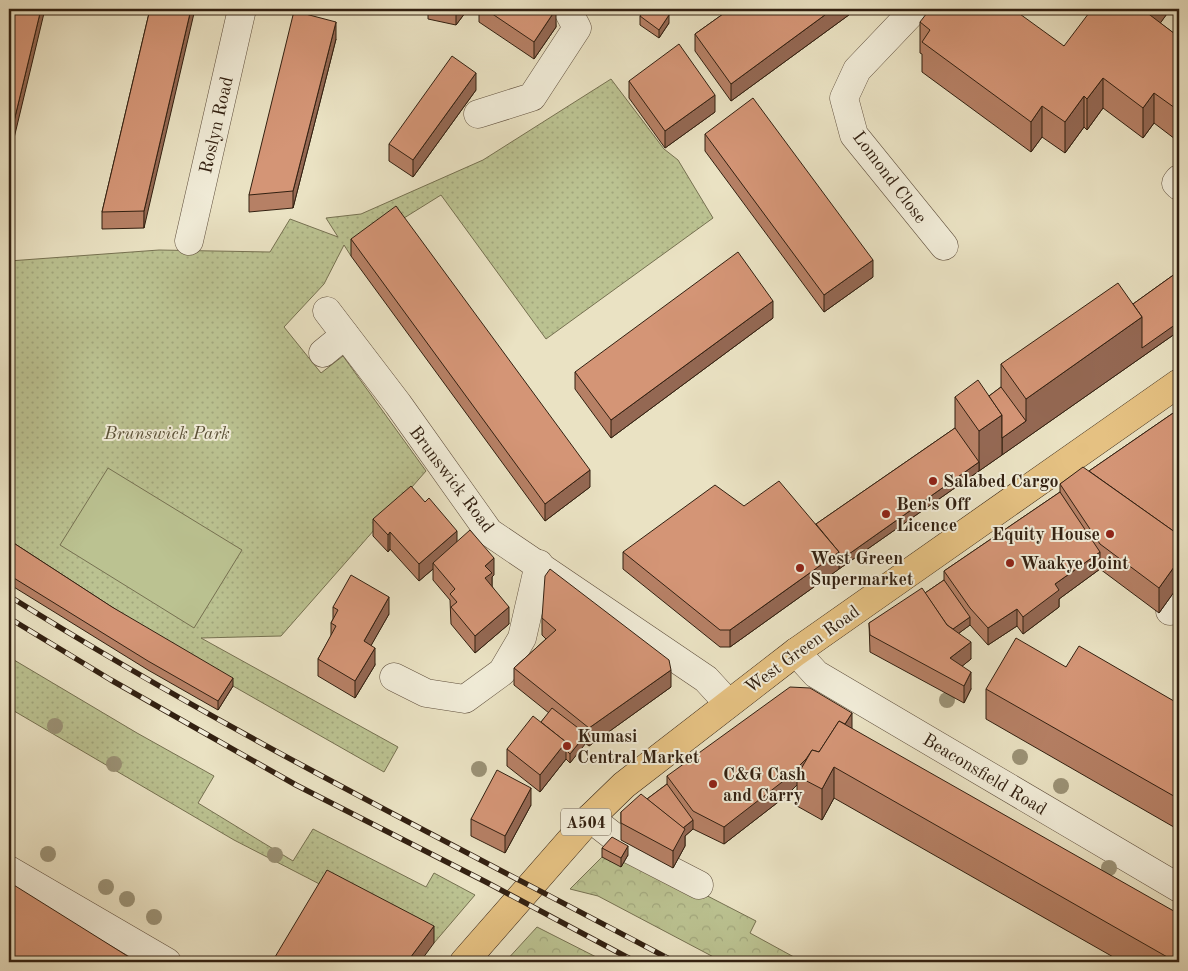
<svg xmlns="http://www.w3.org/2000/svg" width="1188" height="971" font-family="'Old Standard TT',serif">
	<style>
		.grass { fill: url(#grass-dots); stroke: #767151 }
		.forest { fill: url(#forest-crowns); stroke: #767151 }
		.pitch { fill: #bbc291; stroke: #767151 }
		.lines { fill: none; stroke-linecap: round; stroke-linejoin: round }
		.minor-casing { stroke: #60503e; stroke-width: 29 }
		.major-casing { stroke: #322011; stroke-width: 29 }
		.minor { stroke: #f1ecd8; stroke-width: 28 }
		.major { stroke: #e5c182; stroke-width: 28 }
		.rail-casing { stroke: #322011; stroke-width: 5.5 }
		.rail { stroke: #f1ecd8; stroke-width: 4; stroke-dasharray: 11; stroke-linecap: butt }
		.tree { fill: #9b9276 }
		.wall { fill: #b68065; stroke: #322011 }
		.shaded-wall { fill: #946853; stroke: #322011 }
		.building { fill: #d49576; stroke: #322011 }
		.poi-dot { fill: #8f2418; stroke: #f1ecd8; stroke-width: 2 }
		.labels { text-anchor: middle; stroke-width: 4; stroke-linejoin: round; paint-order: stroke }
		.shield { fill: #f1ecd8; stroke: #6b5d4d; stroke-width: 1 }
		.shield-label { font-size: 16px; font-weight: bold; fill: #322011 }
		.street-label { font-size: 18px; fill: #322011; stroke: #f1ecd8 }
		.park-label { font-size: 18px; font-style: italic; fill: #5b5137; stroke: #f1ecd8 }
		.poi-label { font-size: 18px; font-weight: bold; fill: #322011; stroke: #f1ecd8; text-anchor: start }
	</style>
	<defs>
		<pattern id="grass-dots" width="8" height="8" patternUnits="userSpaceOnUse" patternTransform="scale(1.25)"><rect width="8" height="8" fill="#bbc291"/><path d="M2 2h.1M6 6h.1" fill="none" stroke="#a1a67c" stroke-width="1.8" stroke-linecap="round"/></pattern>
		<pattern id="forest-crowns" width="20" height="18" patternUnits="userSpaceOnUse" patternTransform="scale(1.25)"><rect width="20" height="18" fill="#bbc291"/><path d="M2 6a3 3 0 1 1 6 0M12 15a3 3 0 1 1 6 0" fill="none" stroke="#a1a67c"/></pattern>
	</defs>
	<rect width="100%" height="100%" fill="#eae2c3"/>
	<filter id="stains"><feTurbulence type="fractalNoise" baseFrequency=".004" numOctaves="4"/><feColorMatrix values="0 0 0 0 .2 0 0 0 0 .09 0 0 0 0 .02 0 0 0 .5 -.17"/></filter>
	<radialGradient id="worn" r=".72"><stop offset=".6" stop-color="#630" stop-opacity="0"/><stop offset="1" stop-color="#630" stop-opacity=".3"/></radialGradient>
	<g class="grass">
		<path d="M611 79 664 149 678 160 713 218 546 339 441 195 396 223 351 256 344 245 324 284 284 327 321 373 343 356 426 471 281 636 201 638 398 747 384 772 233 686 9 551V261L159 250 270 252 290 219 338 237 326 218 361 214 483 160Z"/>
		<path d="M9 657 137 733 214 776 198 803 293 861 313 829 426 887 434 873 475 895 434 943 234 840 9 708Z"/>
	</g>
	<g class="forest">
		<path d="M628 855 756 921 750 933 803 962H723L598 896 570 889 602 857Z"/>
		<path d="M537 927 606 962H505Z"/>
	</g>
	<path class="pitch" d="M108 468 242 550 194 628 60 545Z"/>
	<g class="lines">
		<defs>
			<g id="minor">
				<path d="M915 9 857 70 844 98 854 135 944 246"/>
				<path d="M478 114 532 97 577 28 567 9"/>
				<path d="M1179 179 1176 183 1179 186"/>
				<path d="M189 241 242 9"/>
				<path d="M327 311 398 404 489 532 706 679 728 703"/>
				<path d="M323 353 345 335"/>
				<path d="M1170 611 1179 602"/>
				<path d="M796 652 816 674 1179 888"/>
				<path d="M394 677 426 693 465 699 502 672 522 638 539 564"/>
				<path d="M590 818 631 850 699 885"/>
				<path d="M9 870 167 962"/>
			</g>
			<path id="major" d="M464 962 590 818 624 785 796 652 1179 383"/>
		</defs>
		<use href="#minor" class="minor-casing"/>
		<use href="#major" class="major-casing"/>
		<use href="#minor" class="minor"/>
		<use href="#major" class="major"/>
		<defs>
			<g id="rail">
				<path d="M9 596C224 731 451 843 675 962"/>
				<path d="M9 618 111 680 296 785 486 882 636 962"/>
			</g>
		</defs>
		<use href="#rail" class="rail-casing"/>
		<use href="#rail" class="rail"/>
	</g>
	<g class="tree">
		<circle cx="947" cy="700" r="8"/>
		<circle cx="55" cy="726" r="8"/>
		<circle cx="1020" cy="757" r="8"/>
		<circle cx="114" cy="764" r="8"/>
		<circle cx="479" cy="769" r="8"/>
		<circle cx="1061" cy="786" r="8"/>
		<circle cx="48" cy="854" r="8"/>
		<circle cx="275" cy="855" r="8"/>
		<circle cx="1109" cy="868" r="8"/>
		<circle cx="106" cy="887" r="8"/>
		<circle cx="127" cy="899" r="8"/>
		<circle cx="154" cy="917" r="8"/>
	</g>
	<g class="wall">
		<path d="M150 9 144 228 102 229V212Z"/>
		<path d="M428 9H468L456 25 428 19Z"/>
		<path d="M479 9H555L556 27 534 59 479 22Z"/>
		<path d="M730 9H857L731 101 695 51V34Z"/>
		<path d="M1169 9V11L1160 23 1179 37 1175 139 1154 123 1143 138 1103 108 1087 130 1084 127 1065 153 1042 137 1031 152 922 72V54L920 53V22L957 10 1064 46Z"/>
		<path d="M640 16 669 23 659 38 640 25Z"/>
		<path d="M336 39 293 208 249 212V195Z"/>
		<path d="M629 81 715 112 665 148 629 98Z"/>
		<path d="M476 90 413 177 389 161V144Z"/>
		<path d="M705 134 873 277 824 312 705 151Z"/>
		<path d="M351 239 590 487 545 521 351 256Z"/>
		<path d="M1179 271V331L839 569 730 647H720L623 569V552L816 524 955 428V397L989 396 1001 387V364L1133 304Z"/>
		<path d="M773 318 611 438 575 389V372Z"/>
		<path d="M1179 409V585L1159 613 1100 569 1059 599V607L1023 634 1017 626 988 645 970 625 959 633 971 659 962 666 971 689 964 703 870 652 869 623 925 593 944 580V571L1060 492V484L1089 471Z"/>
		<path d="M373 519 457 542 494 575 492 577V586L509 624 475 653 451 624 450 600 433 580V569L419 581 390 549 388 552 373 536Z"/>
		<path d="M9 540 233 686 218 710 148 670 9 584Z"/>
		<path d="M333 607 389 614 371 645 375 665 355 698 318 676V659L331 636V623L333 619Z"/>
		<path d="M542 618 671 687 589 746 585 743 570 763 566 759 540 792 507 766V749L541 722 549 713 514 685V668L546 639 542 635Z"/>
		<path d="M1066 667 1179 704V830L986 719V689Z"/>
		<path d="M852 729 1179 962H1122L834 798 822 820 797 806V785L786 796 724 844 693 829 685 836V846L673 868 621 840V812L647 799 667 784V776Z"/>
		<path d="M531 805 505 853 471 836V819Z"/>
		<path d="M602 848 628 855 621 867 602 857Z"/>
	</g>
	<g class="shaded-wall">
		<path d="M41 9H45L9 159V142Z"/>
		<path d="M191 9H195L144 228V211Z"/>
		<path d="M456 9H468L456 25Z"/>
		<path d="M556 9V27L534 59V42Z"/>
		<path d="M833 9H857L731 101V84Z"/>
		<path d="M1148 9H1169V11L1146 43V12Z"/>
		<path d="M669 15V23L659 38V30Z"/>
		<path d="M336 22V39L293 208V191Z"/>
		<path d="M476 73V90L413 177V160Z"/>
		<path d="M1103 78V108L1087 130V99Z"/>
		<path d="M1154 93V123L1143 138V108Z"/>
		<path d="M715 95V112L665 148V131Z"/>
		<path d="M1084 96V127L1065 153V122Z"/>
		<path d="M1179 103V133L1175 139V108Z"/>
		<path d="M1042 106V137L1031 152V122Z"/>
		<path d="M873 260V277L824 312V295Z"/>
		<path d="M773 301V318L611 438V420Z"/>
		<path d="M1142 317 1179 322V331L1002 455V438L1026 421V399Z"/>
		<path d="M1002 415V455L979 471V431Z"/>
		<path d="M979 462V471L839 569V561Z"/>
		<path d="M590 470V487L545 521V504Z"/>
		<path d="M457 531V548L433 563V569L419 581V564Z"/>
		<path d="M390 532V549L388 552V535Z"/>
		<path d="M839 552V569L730 647V630Z"/>
		<path d="M1100 552V569L1059 599V607L1023 634V617L1055 584Z"/>
		<path d="M494 558V575L492 577V590L485 596V566Z"/>
		<path d="M1179 560V585L1159 613V588Z"/>
		<path d="M389 597V614L364 658V641Z"/>
		<path d="M509 607V624L475 653V636Z"/>
		<path d="M1017 609V626L988 645V628Z"/>
		<path d="M970 617V625L947 642V633Z"/>
		<path d="M971 642V659L950 676V658Z"/>
		<path d="M375 648V665L355 698V681Z"/>
		<path d="M671 670V687L589 746V728Z"/>
		<path d="M971 672V689L964 703V686Z"/>
		<path d="M233 678V686L218 710V701Z"/>
		<path d="M852 713V730L819 766Z"/>
		<path d="M586 734V743L570 763V754Z"/>
		<path d="M566 742V759L540 792V775Z"/>
		<path d="M806 759V776H797V785L786 796 724 844V827Z"/>
		<path d="M834 767V798L822 820V789Z"/>
		<path d="M531 788V805L505 853V836Z"/>
		<path d="M693 820V829L685 836V846L673 868V851L678 832Z"/>
		<path d="M628 846V855L621 867V858Z"/>
		<path d="M434 926V943L420 962H407Z"/>
	</g>
	<g class="building">
		<path d="M9 9H41L9 142Z"/>
		<path d="M150 9H191L144 211 102 212Z"/>
		<path d="M485 9H556L534 42Z"/>
		<path d="M644 9H661L669 15 659 30 640 16Z"/>
		<path d="M730 9H833L731 84 695 34Z"/>
		<path d="M930 9H956L957 10 958 9H1013L1064 46 1092 9H1148L1146 12 1179 37V58L1176 62 1179 64V103L1175 108 1154 93 1143 108 1103 78 1087 99 1084 96 1065 122 1042 106 1031 122 922 42 930 30 920 22Z"/>
		<path d="M294 11 336 22 293 191 249 195Z"/>
		<path d="M679 44 715 95 665 131 629 81Z"/>
		<path d="M452 56 476 73 413 160 389 144Z"/>
		<path d="M753 98 873 260 824 295 705 134Z"/>
		<path d="M396 206 590 470 545 504 351 239Z"/>
		<path d="M738 252 773 301 611 420 575 372Z"/>
		<path d="M1179 271V322L1142 348V317L1133 304Z"/>
		<path d="M1118 283 1142 317 1026 399 1001 364Z"/>
		<path d="M978 380 1002 415 979 431 955 397Z"/>
		<path d="M1001 387 1026 421 1002 438V415L989 396Z"/>
		<path d="M1179 409V535L1089 471Z"/>
		<path d="M955 428 979 462 839 561V552L816 524Z"/>
		<path d="M1083 467 1179 535V560L1159 588 1100 544 1060 484Z"/>
		<path d="M779 481 839 552 730 630H720L623 552 715 485 744 506Z"/>
		<path d="M411 486 425 502 429 498 457 531 419 564 390 532 388 535 373 519Z"/>
		<path d="M1060 492 1100 552 1055 584 1059 590 1023 617 1017 609 988 628 970 608 944 571Z"/>
		<path d="M470 530 494 558 485 566 492 573 485 578 509 607 475 636 451 607 457 602 450 594 455 589 433 563Z"/>
		<path d="M9 540 112 607 233 678 218 701 148 661 9 575Z"/>
		<path d="M550 569 669 660 671 670 589 728 514 668 556 630 542 618 545 576Z"/>
		<path d="M351 575 389 597 364 641 375 648 355 681 318 659 336 626 331 623 338 610 333 607Z"/>
		<path d="M944 580 970 617 953 629 947 625 925 593Z"/>
		<path d="M922 588 947 625 971 642 950 658 971 672 964 686 870 635 869 623Z"/>
		<path d="M1016 638 1066 667 1079 646 1179 704V799L986 689Z"/>
		<path d="M790 687 810 688 852 713 845 724 839 721 819 752 812 750 806 759 786 779 724 827 693 811 667 776Z"/>
		<path d="M552 708 586 734 570 754 566 750V742L541 722Z"/>
		<path d="M533 716 566 742 540 775 507 749Z"/>
		<path d="M839 721 1179 914V962H1176L834 767 822 789 797 776 812 750 819 752Z"/>
		<path d="M497 770 531 788 505 836 471 819Z"/>
		<path d="M667 784 693 820 683 828 647 799Z"/>
		<path d="M641 794 685 829 673 851 621 823V812Z"/>
		<path d="M612 837 628 846 621 858 602 848Z"/>
		<path d="M327 870 434 926 407 962H272Z"/>
		<path d="M9 882 137 962H9Z"/>
		<path d="M501 958 508 962H498Z"/>
	</g>
	<g class="poi-dot">
		<circle cx="933" cy="481" r="5"/>
		<circle cx="886" cy="514" r="5"/>
		<circle cx="1110" cy="534" r="5"/>
		<circle cx="1010" cy="563" r="5"/>
		<circle cx="800" cy="568" r="5"/>
		<circle cx="567" cy="746" r="5"/>
		<circle cx="713" cy="784" r="5"/>
	</g>
	<g class="labels">
		<rect class="shield" x="561" y="808.5" width="50" height="27" rx="4"/>
		<g class="shield-label">
			<text x="586" y="828">A504</text>
		</g>
		<g class="street-label">
			<text transform="translate(216 125) rotate(-77)" y="6">Roslyn Road</text>
			<text transform="translate(890 177) rotate(53)" y="6">Lomond Close</text>
			<text transform="translate(452 479) rotate(53)" y="6">Brunswick Road</text>
			<text transform="translate(802 649) rotate(-36)" y="6">West Green Road</text>
			<text transform="translate(985 774) rotate(31)" y="6">Beaconsfield Road</text>
		</g>
		<g class="park-label">
			<text x="167" y="439">Brunswick Park</text>
		</g>
		<g class="poi-label">
			<text x="943" y="487">Salabed Cargo</text>
			<text x="896" y="510">Ben's Off<tspan x="896" dy="21">Licence</tspan></text>
			<text x="1100" y="540" text-anchor="end">Equity House</text>
			<text x="810" y="564">West Green<tspan x="810" dy="21">Supermarket</tspan></text>
			<text x="1020" y="569">Waakye Joint</text>
			<text x="577" y="742">Kumasi<tspan x="577" dy="21">Central Market</tspan></text>
			<text x="723" y="780">C&amp;G Cash<tspan x="723" dy="21">and Carry</tspan></text>
		</g>
	</g>
	<rect width="1188" height="971" fill="none" stroke="#eae2c3" stroke-width="30"/>
	<rect x="10" y="10" width="1168" height="951" fill="none" stroke="#322011" stroke-width="2.5"/>
	<rect x="15" y="15" width="1158" height="941" fill="none" stroke="#322011"/>
	<rect width="100%" height="100%" filter="url(#stains)"/>
	<rect width="100%" height="100%" fill="url(#worn)"/>
</svg>
